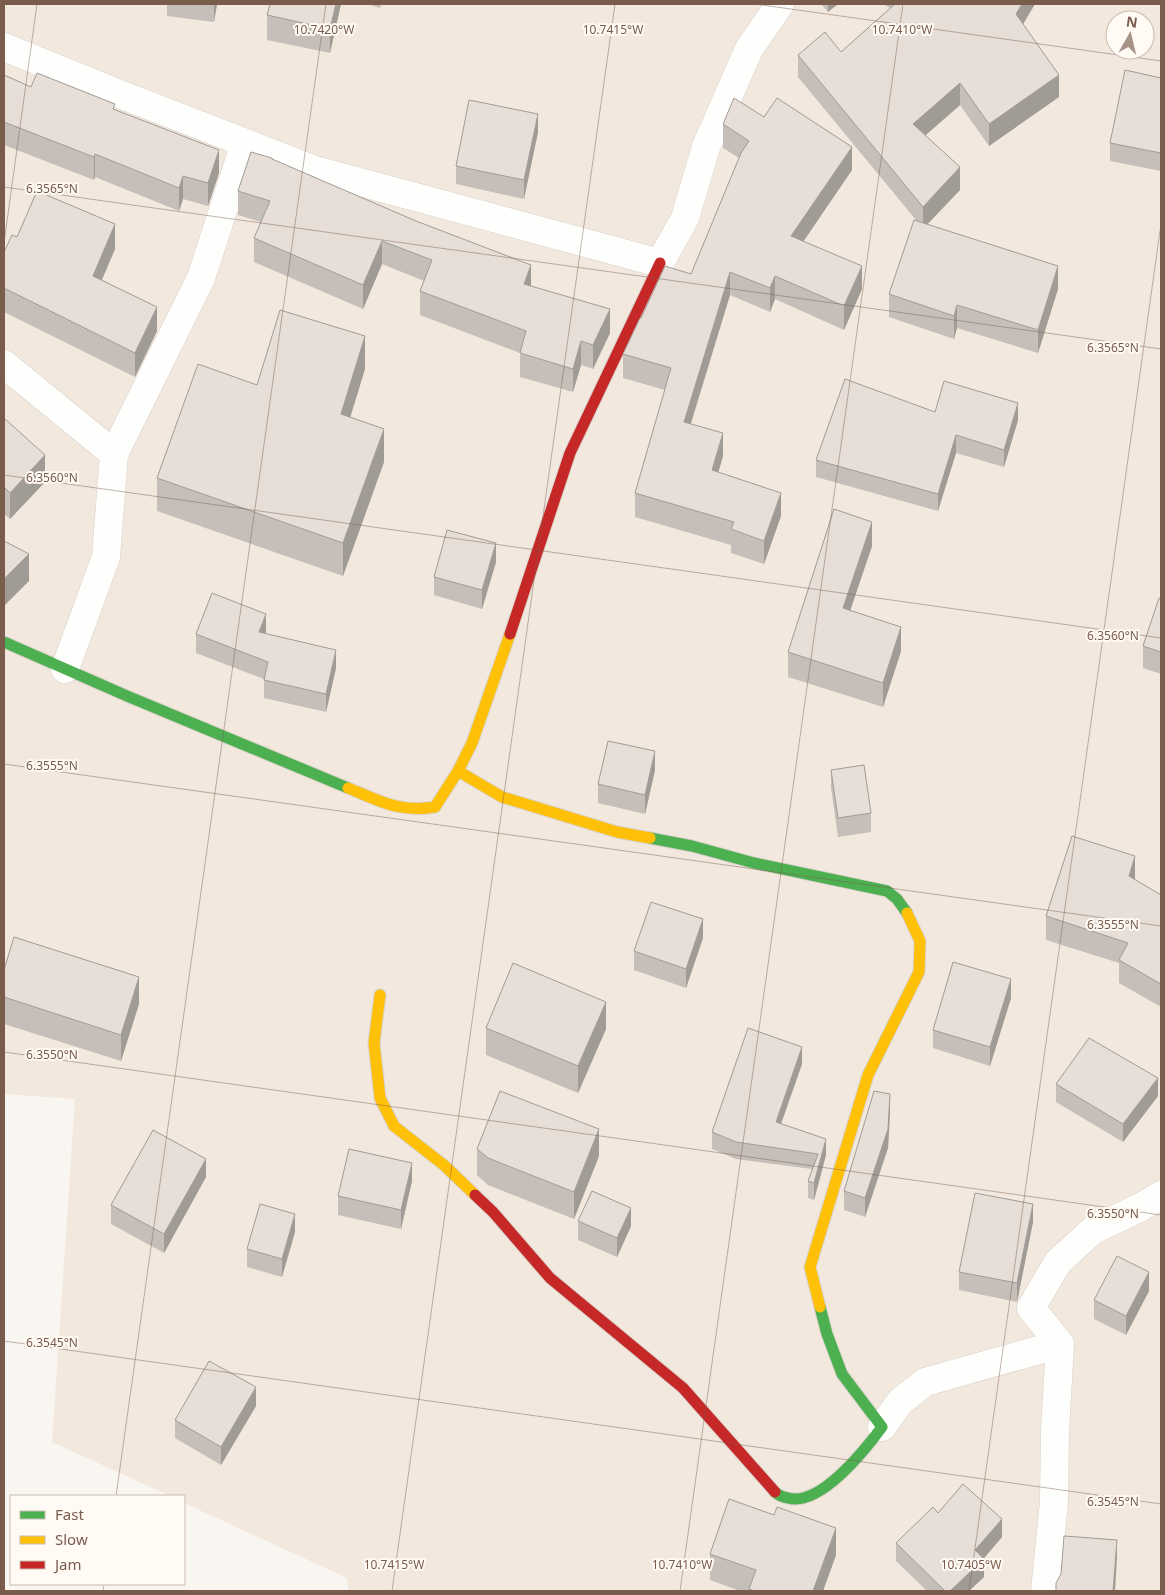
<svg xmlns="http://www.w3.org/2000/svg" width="1165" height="1595" font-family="'Noto Sans',sans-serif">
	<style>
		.residential { fill: #f2e8de; fill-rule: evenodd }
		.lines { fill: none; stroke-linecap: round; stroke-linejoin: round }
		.street-casing { stroke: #d7d1cb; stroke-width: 29 }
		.fast-casing { stroke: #d9d2cb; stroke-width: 13 }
		.slow-casing { stroke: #d9d2cb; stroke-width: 13 }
		.jam-casing { stroke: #d9d2cb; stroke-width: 13 }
		.street { stroke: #fefefd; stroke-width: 28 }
		.fast { stroke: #4caf50; stroke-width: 11 }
		.slow { stroke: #ffc107; stroke-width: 11 }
		.jam { stroke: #c62828; stroke-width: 11 }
		.wall { fill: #c6bfb9 }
		.shaded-wall { fill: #a19b96 }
		.building { fill: #e6ded7; stroke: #a19b96 }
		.ticks { fill: none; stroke: #7a5c4d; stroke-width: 1; stroke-opacity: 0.45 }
		.ticks-label { font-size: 12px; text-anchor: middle; fill: #7a5c4d; stroke: #fffaf3; stroke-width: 4; stroke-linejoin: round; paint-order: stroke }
	</style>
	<rect width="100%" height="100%" fill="#f9f5f0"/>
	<path class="residential" d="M4 4H1161V1591H348L347 1578 184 1503V1496H170L52 1442 75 1099 4 1094ZM1115 20H1145V50H1115Z"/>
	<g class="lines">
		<defs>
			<g id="street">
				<path d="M4 47 122 95 315 170 660 263 685 218 706 147 749 49 780 4"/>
				<path d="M4 364 114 454"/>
				<path d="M65 669 106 557 114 454 201 278 245 143"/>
				<path d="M882 1427 900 1402 925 1382 1060 1344"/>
				<path d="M1045 1591 1054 1502 1055 1431 1060 1344 1031 1308 1058 1262 1093 1230 1141 1207 1161 1195"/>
			</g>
			<g id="fast">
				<path d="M4 642 127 696 348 788"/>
				<path d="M650 838 692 846 754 863 887 891 897 899 907 913"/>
				<path d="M775 1492C779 1496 783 1497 788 1498 820 1507 865 1450 882 1427L842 1374 827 1334 820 1307"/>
			</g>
			<g id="slow">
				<path d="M458 771 502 797 617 832 650 838"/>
				<path d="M348 788C380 801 399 813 435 807L458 771 472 743 510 634"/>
				<path d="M380 995 374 1043 380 1098 394 1126 445 1166 475 1195"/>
				<path d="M820 1307 810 1267 868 1075 919 972 920 941 907 913"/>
			</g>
			<g id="jam">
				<path d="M510 634 570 453 660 263"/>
				<path d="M475 1195 493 1212 550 1278 683 1388 775 1492"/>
			</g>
		</defs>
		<use href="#street" class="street-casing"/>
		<use href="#fast" class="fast-casing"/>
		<use href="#slow" class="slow-casing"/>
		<use href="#jam" class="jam-casing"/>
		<use href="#street" class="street"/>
		<use href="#fast" class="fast"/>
		<use href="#slow" class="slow"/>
		<use href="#jam" class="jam"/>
	</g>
	<g class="wall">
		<path d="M167 4H217L214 22 167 16Z"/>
		<path d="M270 4H341L330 53 267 40V15Z"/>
		<path d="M368 4H381L380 8Z"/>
		<path d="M821 4H838L828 12Z"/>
		<path d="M883 4H1035L1023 24 1059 97 989 146 960 105 925 136 960 190 927 224 1058 289 1038 353 957 328 954 339 889 317V294L916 220 798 77V55L841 52 890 8Z"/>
		<path d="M4 75 31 87 115 109 219 173 208 206 183 199 179 211 95 177 94 180 4 145Z"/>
		<path d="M1161 78V171L1110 161V143Z"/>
		<path d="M764 117 852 170 804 241 862 289 844 330 775 299 770 312 730 295 691 424 723 456 718 473 781 516 764 564 731 553V545L635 517V493L665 390 623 378V354L641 318 691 274 739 158 723 148V124Z"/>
		<path d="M538 132 524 199 456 184V166Z"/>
		<path d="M272 160 531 286 610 333 593 369 581 365 573 392 520 377V353L420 315V291L424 281 382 264 363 309 254 262V238L261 222 238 215V191Z"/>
		<path d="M17 237 115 249 102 280 157 331 135 377 4 312V252Z"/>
		<path d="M365 369 350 418 384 462 343 576 157 511V478L257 385Z"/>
		<path d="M935 412 1018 420 1004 467 956 453 938 511 816 477V460Z"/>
		<path d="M4 418 45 482 10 519 4 514Z"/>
		<path d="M872 546 850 610 901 651 883 707 788 677V652Z"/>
		<path d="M496 562 482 609 434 595V577Z"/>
		<path d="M1161 599V674L1143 668V646Z"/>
		<path d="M266 632 265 634 336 668 326 712 264 698V679L196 653V634Z"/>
		<path d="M655 770 645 814 598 803V784Z"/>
		<path d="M831 770 871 813V832L838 837 831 788Z"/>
		<path d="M1135 880 1161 895V1007L1119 983V963L1046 940V916Z"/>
		<path d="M703 938 686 988 634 970V951Z"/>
		<path d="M4 970 139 1004 121 1061 4 1024Z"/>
		<path d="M1011 998 990 1066 933 1048V1030Z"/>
		<path d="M486 1028 606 1029 578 1093 486 1055Z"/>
		<path d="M802 1064 781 1124 826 1155 814 1200 808 1198V1181L812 1169 736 1159 712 1149V1132Z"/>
		<path d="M1056 1084 1158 1096 1123 1142 1056 1102Z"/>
		<path d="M890 1113 888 1148 865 1217 844 1210V1191Z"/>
		<path d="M477 1149 599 1156 574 1219 488 1185 477 1175Z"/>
		<path d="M206 1177 164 1253 111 1224V1205Z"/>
		<path d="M412 1181 401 1229 338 1215V1196Z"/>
		<path d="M578 1221 631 1226 617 1257 578 1240Z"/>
		<path d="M1033 1222 1017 1302 959 1290V1272Z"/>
		<path d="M295 1232 282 1277 247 1267V1249Z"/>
		<path d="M1149 1291 1126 1335 1094 1319V1300Z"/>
		<path d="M256 1406 221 1465 175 1438V1420Z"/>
		<path d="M938 1513 1002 1537 983 1559 984 1577 969 1591H927L896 1561V1543Z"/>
		<path d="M710 1554 836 1555 823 1591H740L710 1580Z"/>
	</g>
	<g class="shaded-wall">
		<path d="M214 4H217L214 22Z"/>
		<path d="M336 4H341L330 53V29Z"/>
		<path d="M828 4H838L828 12Z"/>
		<path d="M1022 4H1035L1016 36V14Z"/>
		<path d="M1059 75V97L989 146V124Z"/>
		<path d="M960 83V105L913 146V124Z"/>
		<path d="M538 114V132L524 199V180Z"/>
		<path d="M852 147V170L791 259V236Z"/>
		<path d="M219 150V173L208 206V183Z"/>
		<path d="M95 154V177L94 180V157Z"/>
		<path d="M960 167V190L923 229V207Z"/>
		<path d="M183 176V199L179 211V188Z"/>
		<path d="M115 224V249L93 300V276Z"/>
		<path d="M382 241V264L363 309V285Z"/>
		<path d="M531 265V289L524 284Z"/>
		<path d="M862 266V289L844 330V306Z"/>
		<path d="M1058 266V289L1038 353V330Z"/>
		<path d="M730 272V295L684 445V422Z"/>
		<path d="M775 276V299L770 312V288Z"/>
		<path d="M957 305V328L954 339V316Z"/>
		<path d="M157 307V331L135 377V353Z"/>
		<path d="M610 309V333L593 369V345Z"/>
		<path d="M365 336V369L341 447V414Z"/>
		<path d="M581 341V365L573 392V369Z"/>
		<path d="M1018 403V420L1004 467V450Z"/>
		<path d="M384 429V462L343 576V543Z"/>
		<path d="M723 433V456L712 494V470Z"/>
		<path d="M956 435V453L938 511V494Z"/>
		<path d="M45 455V482L10 519V493Z"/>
		<path d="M781 493V516L764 564V541Z"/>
		<path d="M872 522V546L843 632V608Z"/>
		<path d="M496 543V562L482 609V590Z"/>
		<path d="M29 554V581L4 606V579Z"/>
		<path d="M266 614V632L259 651V632Z"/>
		<path d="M901 627V651L883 707V683Z"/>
		<path d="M336 650V668L326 712V694Z"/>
		<path d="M655 751V770L645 814V795Z"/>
		<path d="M1135 856V880L1129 900V876Z"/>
		<path d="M703 919V938L686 988V969Z"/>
		<path d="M139 977V1004L121 1061V1035Z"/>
		<path d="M1011 979V998L990 1066V1047Z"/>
		<path d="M606 1002V1029L578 1093V1066Z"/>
		<path d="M802 1047V1064L776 1138V1122Z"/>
		<path d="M1158 1078V1096L1123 1142V1124Z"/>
		<path d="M890 1094V1113L888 1148 865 1217V1198Z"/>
		<path d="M599 1129V1156L574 1219V1192Z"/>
		<path d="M826 1139V1155L814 1200V1183Z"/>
		<path d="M206 1159V1177L164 1253V1234Z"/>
		<path d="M412 1163V1181L401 1229V1210Z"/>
		<path d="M1033 1204V1222L1017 1302V1283Z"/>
		<path d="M631 1208V1226L617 1257V1238Z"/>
		<path d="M295 1214V1232L282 1277V1259Z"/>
		<path d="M1149 1272V1291L1126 1335V1316Z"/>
		<path d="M256 1387V1406L221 1465V1447Z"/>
		<path d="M1002 1519V1537L980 1563 984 1559V1577L969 1591H950L975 1550Z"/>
		<path d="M836 1528V1555L823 1591H813Z"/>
		<path d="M1117 1540V1558L1115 1591H1113Z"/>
	</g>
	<g class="building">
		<path d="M270 4H336L330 29 267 15Z"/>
		<path d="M895 4H1022L1016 14 1059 75 989 124 960 83 913 124 960 167 923 207 798 55 825 32 841 52Z"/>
		<path d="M1125 70 1161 78V153L1110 143Z"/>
		<path d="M37 73 115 104 113 109 219 150 208 183 183 176 179 188 95 154 94 157 4 122V75L31 87Z"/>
		<path d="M734 98 764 117 777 98 852 147 791 236 862 266 844 306 775 276 770 288 730 272 684 422 723 433 712 470 781 493 764 541 731 529 734 522 635 493 671 368 623 354 640 318H641L665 266 691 274 741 153 749 141 723 124Z"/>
		<path d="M469 100 538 114 524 180 456 166Z"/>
		<path d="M251 152 272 158V159L416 221 531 265 524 284 610 309 593 345 581 341 573 369 520 353 526 331 420 291 432 260 382 241 363 285 254 238 270 201 238 191Z"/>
		<path d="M37 191 115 224 93 276 157 307 135 353 4 288V252L12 235 17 237Z"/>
		<path d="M914 220 1058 266 1038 330 957 305 954 316 889 294Z"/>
		<path d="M280 310 365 336 341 414 384 429 343 543 157 478 198 364 257 385Z"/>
		<path d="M845 379 935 412 944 381 1018 403 1004 450 956 435 938 494 816 460Z"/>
		<path d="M4 418 45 455 10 493 4 487Z"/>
		<path d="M834 509 872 522 843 608 901 627 883 683 788 652Z"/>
		<path d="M447 530 496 543 482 590 434 577Z"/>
		<path d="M4 541 29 554 4 579Z"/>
		<path d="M212 593 266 614 259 632 336 650 326 694 264 680 268 662 196 634Z"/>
		<path d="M1159 598 1161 599V652L1143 646Z"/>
		<path d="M608 741 655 751 645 795 598 784Z"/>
		<path d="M864 765 871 813 838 818 831 770Z"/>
		<path d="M1072 836 1135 856 1129 876 1161 895V984L1119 960 1128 943 1046 916Z"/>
		<path d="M651 902 703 919 686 969 634 951Z"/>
		<path d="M14 937 139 977 121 1035 4 997V970Z"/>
		<path d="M953 962 1011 979 990 1047 933 1030Z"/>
		<path d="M513 963 606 1002 578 1066 486 1028Z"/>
		<path d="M748 1028 802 1047 776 1122 826 1139 814 1183 808 1181 818 1154 736 1142 712 1132Z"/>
		<path d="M1089 1038 1158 1078 1123 1124 1056 1084Z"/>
		<path d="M500 1091 599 1129 574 1192 488 1158 477 1149Z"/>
		<path d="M874 1091 890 1094 888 1129 865 1198 844 1191Z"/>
		<path d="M153 1130 206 1159 164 1234 111 1205Z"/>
		<path d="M349 1149 412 1163 401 1210 338 1196Z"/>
		<path d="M592 1191 631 1208 617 1238 578 1221Z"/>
		<path d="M975 1193 1033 1204 1017 1283 959 1272Z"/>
		<path d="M260 1204 295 1214 282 1259 247 1249Z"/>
		<path d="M1117 1256 1149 1272 1126 1316 1094 1300Z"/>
		<path d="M209 1361 256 1387 221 1447 175 1420Z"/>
		<path d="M963 1484 1002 1519 975 1550 984 1559 950 1591H945L896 1543 933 1507 938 1513Z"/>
		<path d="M729 1499 774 1515 777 1507 836 1528 813 1591H755L749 1589 756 1570 710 1554Z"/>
		<path d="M1064 1536 1117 1540 1113 1591H1056V1583L1061 1574Z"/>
	</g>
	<path class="ticks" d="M755 4 1161 61M4 187 1161 349M4 243 37 4M4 475 1161 638M4 764 1161 926M4 1052 1161 1215M4 1341 1161 1504M116 1496 326 4M103 1591 104 1584M392 1591 615 4M680 1591 903 4M969 1591 1161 224"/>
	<g class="ticks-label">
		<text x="324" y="34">10.7420°W</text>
		<text x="613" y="34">10.7415°W</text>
		<text x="902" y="34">10.7410°W</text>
		<text x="52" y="193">6.3565°N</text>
		<text x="1113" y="352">6.3565°N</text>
		<text x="52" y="482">6.3560°N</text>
		<text x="1113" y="640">6.3560°N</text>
		<text x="52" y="770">6.3555°N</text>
		<text x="1113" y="929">6.3555°N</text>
		<text x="52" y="1059">6.3550°N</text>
		<text x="1113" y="1218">6.3550°N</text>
		<text x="52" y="1347">6.3545°N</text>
		<text x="1113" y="1506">6.3545°N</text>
		<text x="394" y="1569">10.7415°W</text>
		<text x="682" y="1569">10.7410°W</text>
		<text x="971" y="1569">10.7405°W</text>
	</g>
	<rect width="1165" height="1595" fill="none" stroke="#7a5c4d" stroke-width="10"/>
	<rect x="10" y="1495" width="175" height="90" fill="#fffaf3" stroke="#cabbb1"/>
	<rect x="20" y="1511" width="25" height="8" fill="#4caf50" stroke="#cabbb1"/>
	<text x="55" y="1520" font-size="15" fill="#7a5c4d">Fast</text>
	<rect x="20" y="1536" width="25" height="8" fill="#ffc107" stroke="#cabbb1"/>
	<text x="55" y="1545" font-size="15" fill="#7a5c4d">Slow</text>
	<rect x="20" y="1561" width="25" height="8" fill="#c62828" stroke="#cabbb1"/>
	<text x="55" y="1570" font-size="15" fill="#7a5c4d">Jam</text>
	<g transform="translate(1130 35) rotate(8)"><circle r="24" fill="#fffaf3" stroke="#cabbb1"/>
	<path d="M0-4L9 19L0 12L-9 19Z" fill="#a69286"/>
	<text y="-8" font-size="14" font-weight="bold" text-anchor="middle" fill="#7a5c4d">N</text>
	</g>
</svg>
